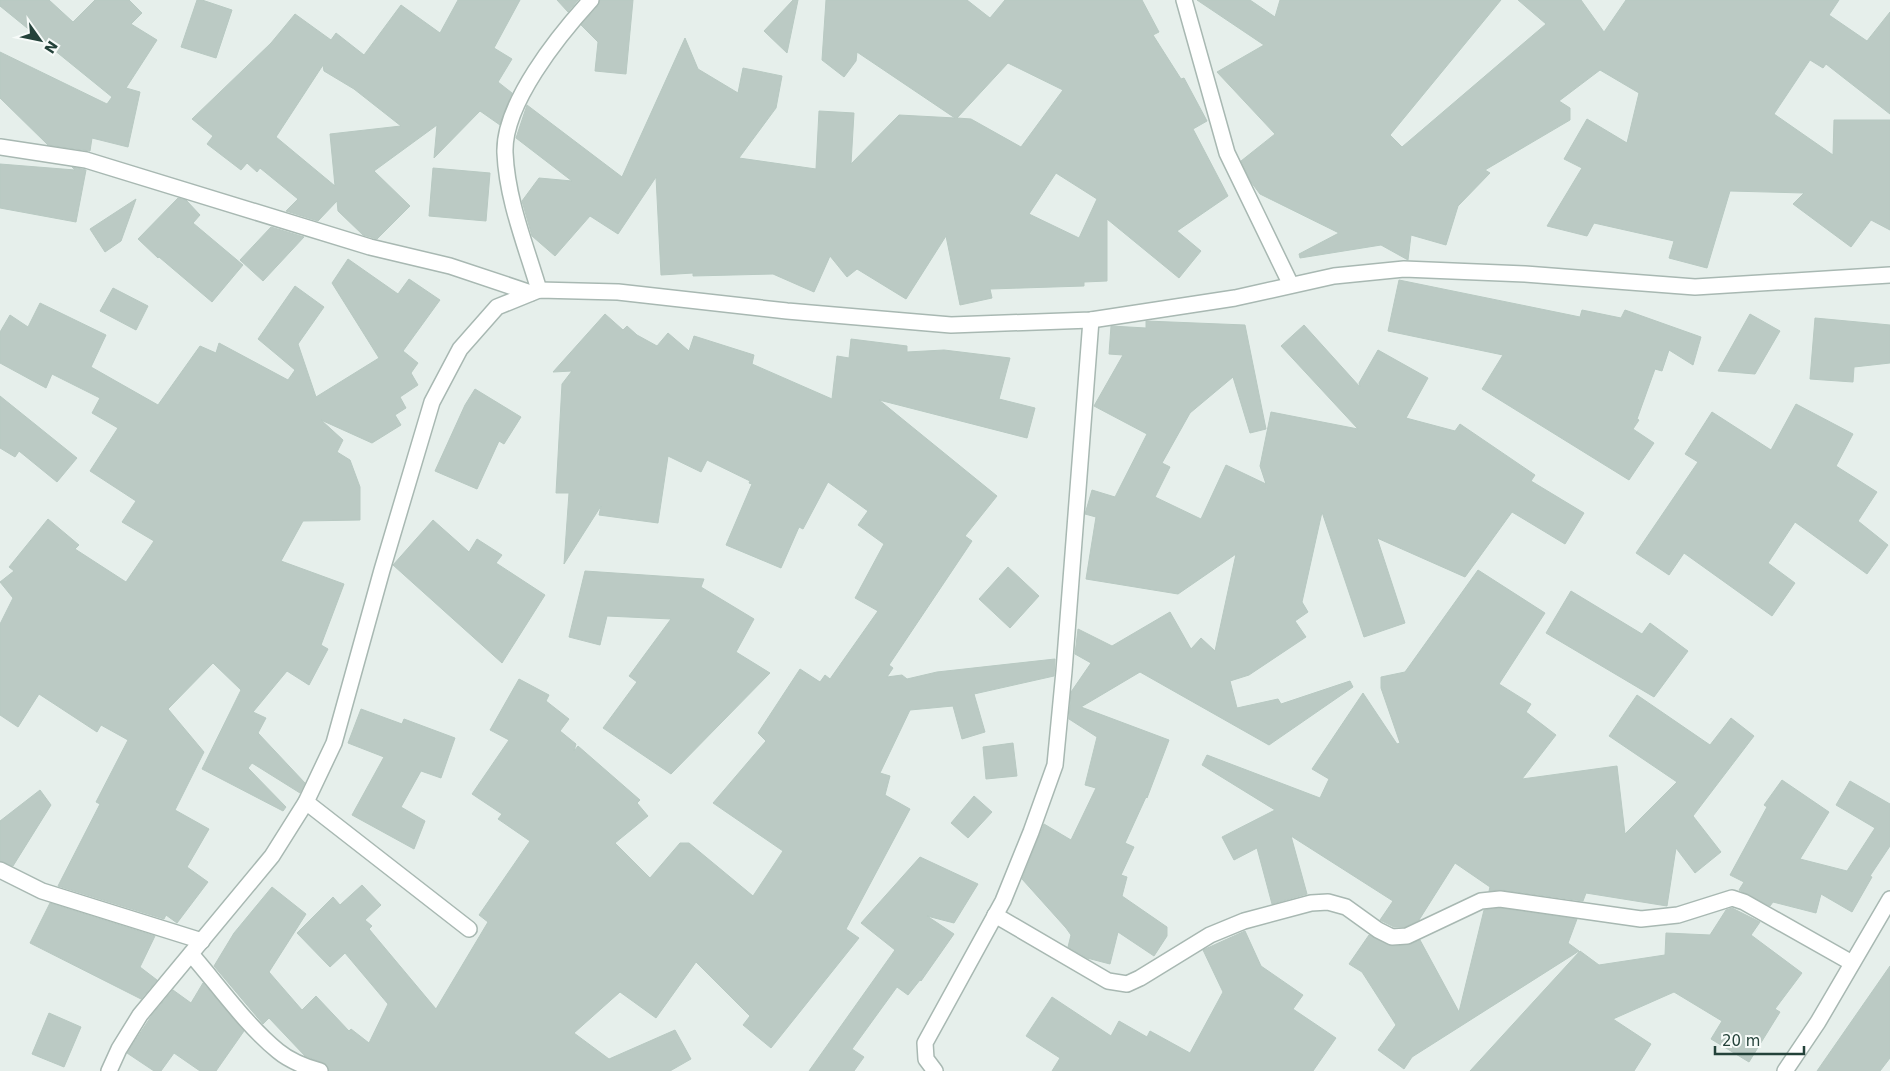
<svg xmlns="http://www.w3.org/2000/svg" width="1890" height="1071" font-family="'DejaVu Sans',sans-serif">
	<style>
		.building { fill: #bbcac4; stroke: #b8c9c2; fill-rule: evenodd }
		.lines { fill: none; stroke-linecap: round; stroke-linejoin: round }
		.minor-casing { stroke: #a8b8b2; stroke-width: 18 }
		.minor { stroke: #fff; stroke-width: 15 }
	</style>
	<rect width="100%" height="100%" fill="#e6efeb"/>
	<g class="building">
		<path d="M0 0H49L73 22 95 0H129L142 13 131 24 157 40 126 88 140 92 128 147 92 138 90 151 48 145 0 98V52L107 104 112 97 0 6Z"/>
		<path d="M197 0H202L232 10 216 58 181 47Z"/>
		<path d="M458 0H520L494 48 512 59 498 82 512 93 500 125 480 111 434 158 437 125 374 171 410 206 377 239 363 235 338 211 337 201 318 221 286 211 298 199 260 168 257 172 247 163 241 170 207 144 213 136 192 119 271 43 295 14 331 40 336 33 364 55 401 5 440 33ZM323 65 324 71 354 89 401 126 330 134 335 186 276 137Z"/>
		<path d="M557 0H578L568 12Z"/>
		<path d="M600 0H633L626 74 595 71 598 42 581 25 598 6Z"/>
		<path d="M793 0H798L787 53 764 31Z"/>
		<path d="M826 0H967L990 18 1005 0H1142L1159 32 1153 35 1181 79 1184 78 1207 121 1193 129 1228 196 1177 231 1201 251 1179 278 1107 219V281L1084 282V286L990 289 992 298 960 305 946 236 906 299 857 269 847 277 830 256 814 292 773 274 693 276V273L661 275 656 177 618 234 590 216 555 256 532 236 522 201 539 178 572 181 516 138 527 105 622 177 685 38 698 69 738 93 743 68 782 76 776 108 739 158 816 169 819 111 854 113 851 164 899 115 955 118 857 52 856 61 844 77 822 60ZM1008 63 1063 90 1021 147 971 119 957 118ZM1056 173 1097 199 1079 238 1029 214Z"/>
		<path d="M1197 0H1250L1275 17 1280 0H1501L1390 135 1402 147 1546 24 1518 0H1581L1604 32 1626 0H1839L1829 15 1867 41 1890 12V114L1826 64 1823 68 1810 60 1774 114 1833 155 1834 120H1890V230L1871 220 1851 247 1793 204 1804 193 1730 191 1707 268 1669 258 1674 241 1594 223 1587 236 1547 226 1582 168 1564 159 1587 119 1627 143 1639 93 1600 70 1559 101 1570 108V120L1485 170 1490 173 1458 206 1446 245 1411 235 1408 260 1381 245 1300 258 1299 254 1339 233 1260 194 1251 182 1241 161 1275 134 1217 72 1264 45Z"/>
		<path d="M0 164 75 170 72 167 86 170 76 222 0 208Z"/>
		<path d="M433 168 490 173 486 221 429 216Z"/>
		<path d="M178 198 186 200 200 215 193 223 243 265 212 302 159 257 158 258 138 239Z"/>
		<path d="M136 199 121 241 105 252 90 229Z"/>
		<path d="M271 227 304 237 263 281 240 260Z"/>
		<path d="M348 259 398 294 409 279 440 300 403 351 418 363 411 373 418 385 400 397 406 408 395 415 401 425 372 443 321 420 343 440 337 452 350 460 360 487V520L303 521 281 561 344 584 321 645 328 649 309 685 287 671 253 712 266 718 258 733 305 783 300 793 252 763 248 768 286 807 283 811 202 769 241 690 213 663 168 709 204 752 175 810 209 829 187 867 208 882 177 923 166 915 164 919 58 886 100 804 96 802 128 740 101 725 97 732 39 694 18 727 0 715V624L13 598 0 582 14 571 9 567 48 519 79 545 75 549 126 582 154 541 122 522 136 501 90 471 118 428 92 413 100 398 52 374 46 388 0 363V332L10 315 28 327 40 303 106 335 91 367 158 405 200 346 216 353 219 343 288 380 295 370 258 339 295 286 324 307 298 344 316 397 379 358 332 283Z"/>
		<path d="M1399 280 1580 317 1582 310 1621 318 1625 310 1701 337 1693 365 1669 350 1662 371 1655 369 1637 419 1639 420 1633 429 1654 443 1629 480 1482 389 1503 355 1388 331Z"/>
		<path d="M113 288 148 306 136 330 100 311Z"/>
		<path d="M605 314 623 330 627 326 637 335 657 346 668 333 689 351 694 336 754 355 752 364 832 399 837 356 849 358 851 339 907 346V352L944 350 1010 358 999 399 1035 408 1027 438 879 400 997 496 965 536 972 541 889 665 893 668 887 677 902 675 907 679 937 672 1055 659 1054 676 974 694 985 732 962 739 953 706 910 710 880 773 890 776 885 795 910 809 846 929 859 938 771 1048 743 1025 750 1016 696 962 656 1018 620 992 574 1033 609 1059 675 1030 691 1059 670 1071H329L326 1064 305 1056 269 1018 263 1024 214 966 234 933 272 887 306 914 269 972 302 1010 316 996 349 1031 351 1029 369 1043 388 1004 345 953 330 967 297 933 333 897 340 905 362 885 381 905 365 920 372 926 369 929 436 1009 488 922 479 915 530 841 498 819 502 814 472 794 509 740 490 730 519 679 549 695 546 701 569 719 560 731 576 744 574 751 578 746 640 800 637 803 648 816 615 843 650 878 680 843H689L753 896 783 851 713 803 766 741 758 733 800 669 820 682 825 675 830 679 878 611 855 598 884 544 858 525 868 511 828 482 803 529 799 527 781 568 726 545 752 484 749 483 750 481 707 460 701 472 668 456 658 523 599 515 601 506 564 564 569 493H556L562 384 572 371 553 372Z"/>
		<path d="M1750 314 1780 331 1755 374 1718 371Z"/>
		<path d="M1815 318 1890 325V363L1854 367 1853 382 1810 379Z"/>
		<path d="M1146 321 1245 325 1266 429 1250 433 1233 377 1190 413 1162 463 1170 467 1155 497 1201 519 1226 465 1266 484 1260 466 1271 412 1358 429 1281 346 1304 325 1360 387 1359 383 1378 350 1428 378 1406 418 1455 431 1460 424 1535 475 1531 481 1584 513 1565 544 1512 512 1465 577 1377 538 1405 623 1364 637 1322 512 1302 602 1308 612 1295 621 1306 637 1249 675 1230 681 1237 708 1278 699 1281 704 1350 681 1353 687 1269 745 1140 672 1081 707 1169 740 1147 798 1146 797 1125 843 1134 847 1121 875 1127 877 1122 896 1167 927V936L1154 956 1118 932 1110 964 1087 958 1068 947 1071 935 1066 928 1022 879 1044 824 1071 840 1096 788 1085 785 1097 737 1069 719 1071 692 1091 663 1075 654 1078 629 1112 646 1170 612 1191 649 1201 638 1215 651 1236 554 1178 594 1086 579 1096 517 1085 514 1092 490 1115 497 1147 434 1094 406 1123 355 1109 354 1111 326 1146 328Z"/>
		<path d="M475 389 521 417 504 444 499 441 477 489 435 471 465 405Z"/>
		<path d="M0 396 77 458 57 482 19 451 15 457 0 448Z"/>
		<path d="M1796 404 1853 434 1836 466 1877 492 1858 521 1888 545 1867 574 1795 522 1768 563 1795 583 1772 616 1684 553 1669 575 1636 553 1698 462 1685 454 1712 412 1771 450Z"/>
		<path d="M433 520 469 552 477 539 502 555 496 563 545 595 502 663 393 565Z"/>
		<path d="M1008 567 1039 596 1010 628 979 599Z"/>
		<path d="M1478 570 1545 613 1499 684 1531 704 1526 712 1556 735 1522 779 1617 766 1625 834 1677 782 1609 736 1637 695 1710 745 1731 718 1754 736 1693 816 1721 852 1695 873 1676 848 1667 906 1586 893 1583 901 1501 890 1489 891 1490 887 1455 863 1419 920 1405 927H1394L1380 920 1393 901 1291 836 1307 894 1272 904 1257 848 1234 860 1222 837 1275 810 1202 765 1207 755 1320 798 1329 779 1312 769 1363 693 1397 744 1400 743 1381 688V677L1405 672Z"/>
		<path d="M585 571 704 579 701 587 754 619 736 652 770 673 671 774 603 728 637 682 629 676 671 619 607 616 600 645 569 637Z"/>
		<path d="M1571 591 1642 634 1650 623 1688 651 1654 697 1546 633Z"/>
		<path d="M361 709 402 724 404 719 455 738 441 778 421 771 401 807 425 821 414 849 352 815 384 757 348 743Z"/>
		<path d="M1013 743 1017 776 986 779 983 747Z"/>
		<path d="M1782 780 1829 812 1800 859 1847 871 1875 828 1836 805 1850 781 1890 804V846L1870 876 1872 877 1852 912 1821 894 1816 913 1773 902 1770 906 1739 890 1744 882 1730 875 1767 807 1764 805Z"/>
		<path d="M40 790 51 805 13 866 0 861V821Z"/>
		<path d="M974 796 992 812 968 838 951 823Z"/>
		<path d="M920 857 978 884 954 923 927 916 954 934 921 981 920 980 908 995 897 987 852 1049 864 1057 854 1071H809L895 950 861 923Z"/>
		<path d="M50 903 155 936 140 967 157 980 141 999 30 943Z"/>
		<path d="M1500 908 1577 919 1568 943 1579 951 1412 1057 1404 1069 1378 1050 1396 1025 1362 972 1349 964 1369 935 1392 946 1408 945 1420 940 1459 1012 1484 910Z"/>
		<path d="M1732 908 1760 922 1751 935 1802 973 1775 1009 1780 1012 1749 1062 1711 1039 1722 1021 1674 992 1613 1019 1651 1044 1634 1071H1470L1580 951 1599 965 1665 955 1666 933 1710 935 1726 910Z"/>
		<path d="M1245 931 1261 966 1303 995 1293 1009 1336 1038 1313 1071H1052L1060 1058 1026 1036 1052 997 1111 1036 1119 1021 1147 1037 1150 1031 1190 1053 1223 992 1203 950Z"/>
		<path d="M1890 966V1058L1880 1071H1817Z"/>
		<path d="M203 983 244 1031 216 1071H200L174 1053 161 1071H154L127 1053 152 1015 173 990 191 1003Z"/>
		<path d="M49 1013 81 1027 64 1067 32 1054Z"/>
	</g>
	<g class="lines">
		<defs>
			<g id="minor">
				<path d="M1184 0 1227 153 1291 285"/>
				<path d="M0 147 86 160 370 247 450 266 531 293"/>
				<path d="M539 290C526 246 507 200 505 153 503 104 559 35 591 0"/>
				<path d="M306 802 469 929"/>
				<path d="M0 870 42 891 202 941"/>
				<path d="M995 915 1108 981 1127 984 1140 978 1210 935 1244 921 1311 903 1328 902 1346 907 1378 930 1392 937 1407 936 1481 901 1500 899 1641 919 1678 915 1732 898 1744 902 1852 963"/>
				<path d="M191 954C218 985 247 1026 278 1051 290 1061 306 1067 320 1071"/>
				<path d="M109 1071 119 1049 140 1015 272 856 306 802 334 743 382 570 432 402 460 349 497 307 539 290 618 292 787 311 951 325 1091 320 1235 298 1334 276 1404 269 1525 274 1695 287 1890 275"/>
				<path d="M935 1071 926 1059 925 1043 1003 901 1031 832 1055 765 1064 671 1091 320"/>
				<path d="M1785 1071 1818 1022 1890 899"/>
			</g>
		</defs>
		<use href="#minor" class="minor-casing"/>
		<use href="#minor" class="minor"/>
	</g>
	<g transform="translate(40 40) rotate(123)" stroke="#f7fbf9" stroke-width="4" paint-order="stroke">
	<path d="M0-4L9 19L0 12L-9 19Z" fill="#24423a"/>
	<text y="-8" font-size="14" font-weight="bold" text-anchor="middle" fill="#24423a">N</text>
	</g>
	<path d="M1715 1046v8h89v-8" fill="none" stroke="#24423a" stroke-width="2.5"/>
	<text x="1722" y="1046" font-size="15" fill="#24423a" stroke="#f7fbf9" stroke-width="4" paint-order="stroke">20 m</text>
</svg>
